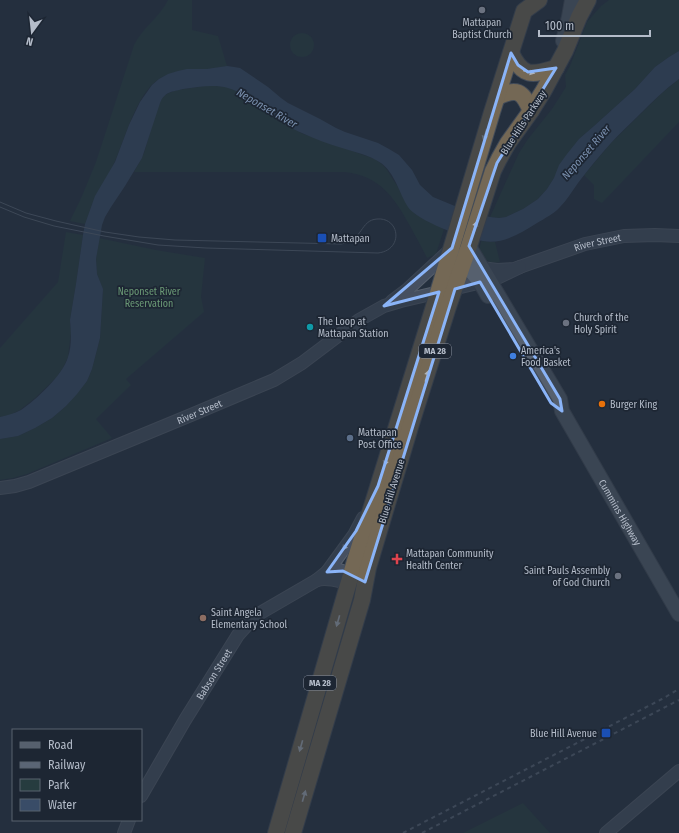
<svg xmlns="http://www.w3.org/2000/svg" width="679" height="833" font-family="'Fira Sans Condensed',sans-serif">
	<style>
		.green { fill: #263c3f }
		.water { fill: #394c67 }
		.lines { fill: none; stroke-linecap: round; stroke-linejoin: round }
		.secondary-casing { stroke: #565f6c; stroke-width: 14 }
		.primary-casing { stroke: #414a57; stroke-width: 16 }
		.highway-casing { stroke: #434c59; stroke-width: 18 }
		.secondary { stroke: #465061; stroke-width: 12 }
		.primary { stroke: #56606e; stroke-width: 14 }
		.highway { stroke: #746855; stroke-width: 16 }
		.tram { stroke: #5a6575; stroke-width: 1 }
		.rail { stroke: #5a6575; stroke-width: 2; stroke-dasharray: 4 4; stroke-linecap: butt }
		.oneway { fill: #aeb4bd }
		.oneway2 { fill: #8e96a5 }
		.marked { fill: none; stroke: #8ab4f8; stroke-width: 3; stroke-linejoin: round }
		.worship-dot { fill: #6b7280; stroke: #1d2633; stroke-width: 1.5 }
		.transit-dot { fill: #1a4fb4; stroke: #1d2633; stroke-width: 1.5 }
		.culture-dot { fill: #0f9aa8; stroke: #1d2633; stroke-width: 1.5 }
		.shop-dot { fill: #3f7fe0; stroke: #1d2633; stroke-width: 1.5 }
		.food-dot { fill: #e8710a; stroke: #1d2633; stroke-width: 1.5 }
		.service-dot { fill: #5c6f8a; stroke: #1d2633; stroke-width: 1.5 }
		.health-dot { fill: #e0444e; stroke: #1d2633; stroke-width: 1.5 }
		.education-dot { fill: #8d6e63; stroke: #1d2633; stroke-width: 1.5 }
		.labels { text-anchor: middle; stroke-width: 3.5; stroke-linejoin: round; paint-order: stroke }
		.shield { fill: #1d2633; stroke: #878f9c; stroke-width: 1 }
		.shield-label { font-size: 9px; font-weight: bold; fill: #b4bcc9 }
		.poi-label { font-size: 10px; fill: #b4bcc9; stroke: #1d2633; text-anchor: start }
		.street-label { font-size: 10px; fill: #b4bcc9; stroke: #1d2633 }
		.park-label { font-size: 10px; fill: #6b9a76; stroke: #1d2633 }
		.water-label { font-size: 11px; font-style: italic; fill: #7c92b1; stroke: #1d2633 }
	</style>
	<rect width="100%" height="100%" fill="#242f3e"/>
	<g class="green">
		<path d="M168 0H192V30L218 36 227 66C220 67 213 69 206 69 190 69 174 70 159 79 136 94 126 137 115 161 108 177 98 191 91 207 89 213 87 219 85 224L70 221 82 196 96 162 134 45C142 28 160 17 168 0Z"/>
		<path d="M609 0H679V51L669 57 655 67 635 89 594 126 579 139 547 189 538 199 523 209 506 217 499 218 490 217 519 153 528 139 552 109 566 87 565 75 570 66 587 22 601 6Z"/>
		<circle cx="302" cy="45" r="12"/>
		<path d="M679 79V122L602 203 594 199V185L584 175 611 143 662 93Z"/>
		<path d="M204 86H216L228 87 236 91 246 95 276 118 301 133 375 159 383 165 387 170 415 214 444 229 436 254 427 258C422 248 416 237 410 226 394 197 380 176 345 172H134C137 166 141 160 144 153 148 142 157 101 165 95 174 89 193 88 204 86Z"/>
		<path d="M66 232 83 235 76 284 70 320 71 332 68 357 63 368 56 378 35 398 20 410 10 415 0 417V348L58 282Z"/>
		<path d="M99 238 156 250 205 258 201 297 204 312 126 379 131 385 96 419 112 438 27 474 13 478 0 480V439L18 436 35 428 52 418 66 406 87 381 92 369 100 338 103 290 97 274 96 259Z"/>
		<path d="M481 241 495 242 500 262C492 265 481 259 480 250 479 247 481 244 481 241Z"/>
		<path d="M523 803 550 833H463Z"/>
	</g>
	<path class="water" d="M679 51V79C664 90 651 103 638 116 629 125 619 134 611 143 599 156 588 170 578 183 572 191 567 200 560 207 554 214 545 218 537 223 521 233 502 245 483 241 465 238 417 221 408 207 399 193 395 173 381 163 369 155 355 152 342 148 328 144 315 139 302 133 293 129 282 123 274 117 260 106 246 93 228 88 214 84 198 87 183 89 172 92 165 91 160 103L142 158 125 186 111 207 105 217 102 225 96 259 97 274 103 289 100 338 92 369 87 381 77 394 66 406 52 418 35 428 18 436 0 439V417C7 415 14 414 21 410 36 400 63 375 68 357 72 346 71 332 70 320L76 284 83 235 85 224 95 196 115 162 129 125 140 102 152 85 159 79 168 74 178 71 187 69H207L227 66 234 67 240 68 268 87 281 98 288 103 320 119 336 128 345 132 378 143 389 149 399 155 412 170 420 185 433 197 462 209 490 217 499 218 506 217 523 209 538 199 547 189 554 178 559 165 567 154 579 139 594 126 635 89 655 67 669 57Z"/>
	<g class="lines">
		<defs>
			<g id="secondary">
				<path id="s1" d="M482 268 497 270 514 269 585 244 624 236 655 235 679 236"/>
				<path d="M392 301 408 289 450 250"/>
				<path id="s2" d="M0 488 15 486 29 482 191 415 274 380 302 363 359 320 384 306 401 301 495 279 520 267"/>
				<path d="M327 572 354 535 363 518"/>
				<path d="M317 580C331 576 343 584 357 584"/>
				<path id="s3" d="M141 796 185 720 238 635 255 616 317 580 327 572 331 570H339L358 576"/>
				<path d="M124 833 129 820"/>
				<path d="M606 833 679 771"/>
			</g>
			<g id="primary">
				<path d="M563 41 569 17 572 0"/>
				<path id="s4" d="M469 246 560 399 562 411 679 614"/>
				<path d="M457 255 480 282 488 296"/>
			</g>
			<g id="highway">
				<path d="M511 53C523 78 532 75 556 68"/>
				<path d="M497 97C517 88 522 90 531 111"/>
				<path d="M276 833 355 561 435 303 492 112 524 11 539 0"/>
				<path d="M293 833 362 600 368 568 411 424 448 307 469 246 493 171 499 159 508 143 531 111 544 90 565 51 579 17 588 0"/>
			</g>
		</defs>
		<use href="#secondary" class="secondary-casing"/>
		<use href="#primary" class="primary-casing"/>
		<use href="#highway" class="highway-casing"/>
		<use href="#secondary" class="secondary"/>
		<use href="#primary" class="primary"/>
		<use href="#highway" class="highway"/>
		<path class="tram" d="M0 202 26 213 56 221 105 232 139 237 175 240 341 244C363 241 360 220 377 219 400 217 404 250 378 253L206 248 158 245 104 236 54 226 24 217 0 207"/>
		<g class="rail">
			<path d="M403 833 662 699 679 689"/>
			<path d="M422 833 679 700"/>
		</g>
	</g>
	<defs><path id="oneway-solid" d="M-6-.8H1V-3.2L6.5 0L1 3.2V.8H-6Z"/></defs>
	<g class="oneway">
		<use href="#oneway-solid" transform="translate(529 72) rotate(14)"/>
		<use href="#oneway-solid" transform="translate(485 135) rotate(106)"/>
		<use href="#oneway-solid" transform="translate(475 227) rotate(-72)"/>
		<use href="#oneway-solid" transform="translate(427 376) rotate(-73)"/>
		<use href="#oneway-solid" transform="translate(386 460) rotate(107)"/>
		<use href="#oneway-solid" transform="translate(338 621) rotate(106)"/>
		<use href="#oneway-solid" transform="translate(301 746) rotate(106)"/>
		<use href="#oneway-solid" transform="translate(304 796) rotate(-74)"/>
	</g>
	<use class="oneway2" href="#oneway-solid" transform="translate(346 545) rotate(126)"/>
	<path d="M0 0H679V833H0ZM511 53 518 65 528 72 556 68 497 163 469 246 560 399 562 411 551 403 480 282 455 289 365 582 343 571 327 572 356 531 378 486 439 292 384 306 452 248Z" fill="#242f3e" fill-opacity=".55" fill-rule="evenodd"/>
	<path class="marked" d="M511 53 518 65 528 72 556 68 497 163 469 246 560 399 562 411 551 403 480 282 455 289 365 582 343 571 327 572 356 531 378 486 439 292 384 306 452 248Z"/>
	<g class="worship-dot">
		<circle cx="482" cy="10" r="4"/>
		<circle cx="566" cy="323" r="4"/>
		<circle cx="618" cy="576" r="4"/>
	</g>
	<g class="transit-dot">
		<rect x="317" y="233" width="10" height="10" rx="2"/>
		<rect x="601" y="728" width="10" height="10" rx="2"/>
	</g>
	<circle class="culture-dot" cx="310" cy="327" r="4"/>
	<circle class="shop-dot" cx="513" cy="356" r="4"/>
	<circle class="food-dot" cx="602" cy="404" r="4"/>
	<circle class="service-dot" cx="350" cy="438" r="4"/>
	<path class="health-dot" d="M395 553h4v4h4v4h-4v4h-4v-4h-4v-4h4z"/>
	<circle class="education-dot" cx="203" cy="618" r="4"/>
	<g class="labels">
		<g class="shield">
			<rect x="419" y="344" width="32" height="14" rx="3"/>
			<rect x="304" y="676" width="32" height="14" rx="3"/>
		</g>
		<g class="shield-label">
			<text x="435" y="354">MA 28</text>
			<text x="320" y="686">MA 28</text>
		</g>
		<g class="poi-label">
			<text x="482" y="26" text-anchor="middle">Mattapan<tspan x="482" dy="12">Baptist Church</tspan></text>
			<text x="331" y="242">Mattapan</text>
			<text x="574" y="321">Church of the<tspan x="574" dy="12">Holy Spirit</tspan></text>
			<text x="318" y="325">The Loop at<tspan x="318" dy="12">Mattapan Station</tspan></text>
			<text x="521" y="354">America's<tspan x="521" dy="12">Food Basket</tspan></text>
			<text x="610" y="408">Burger King</text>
			<text x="358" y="436">Mattapan<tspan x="358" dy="12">Post Office</tspan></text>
			<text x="406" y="557">Mattapan Community<tspan x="406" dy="12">Health Center</tspan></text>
			<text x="610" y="574" text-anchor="end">Saint Pauls Assembly<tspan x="610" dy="12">of God Church</tspan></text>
			<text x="211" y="616">Saint Angela<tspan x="211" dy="12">Elementary School</tspan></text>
			<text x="597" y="737" text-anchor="end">Blue Hill Avenue</text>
		</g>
		<g class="street-label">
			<text transform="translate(523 122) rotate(-57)" y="4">Blue Hills Parkway</text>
			<text dy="4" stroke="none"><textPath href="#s1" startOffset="120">River Street</textPath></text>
			<text dy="4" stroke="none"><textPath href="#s2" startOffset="214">River Street</textPath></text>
			<text transform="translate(391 491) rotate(-73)" y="4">Blue Hill Avenue</text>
			<text dy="4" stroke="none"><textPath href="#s4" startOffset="307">Cummins Highway</textPath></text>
			<text dy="4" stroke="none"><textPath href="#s3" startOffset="142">Babson Street</textPath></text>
		</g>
		<g class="park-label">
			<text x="149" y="295">Neponset River<tspan x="149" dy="12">Reservation</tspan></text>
		</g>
		<g class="water-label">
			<text transform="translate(267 108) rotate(30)" y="4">Neponset River</text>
			<text transform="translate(586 152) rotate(-49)" y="4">Neponset River</text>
		</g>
	</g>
	<rect x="12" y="729" width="130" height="92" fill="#1d2633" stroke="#59626f"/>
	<rect x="20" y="742" width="20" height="6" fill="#56606e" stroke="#59626f"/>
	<text x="48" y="749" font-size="12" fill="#b4bcc9">Road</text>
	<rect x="20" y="762" width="20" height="6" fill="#5a6575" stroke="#59626f"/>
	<text x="48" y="769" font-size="12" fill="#b4bcc9">Railway</text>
	<rect x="20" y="779" width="20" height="12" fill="#263c3f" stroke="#59626f"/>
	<text x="48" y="789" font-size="12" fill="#b4bcc9">Park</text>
	<rect x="20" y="799" width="20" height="12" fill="#394c67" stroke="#59626f"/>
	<text x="48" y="809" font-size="12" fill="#b4bcc9">Water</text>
	<g transform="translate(32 32) rotate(195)" stroke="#1d2633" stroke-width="3" paint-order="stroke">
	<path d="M0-3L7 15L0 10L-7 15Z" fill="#b4bcc9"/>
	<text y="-6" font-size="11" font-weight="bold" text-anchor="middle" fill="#b4bcc9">N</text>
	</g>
	<path d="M539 30v6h111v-6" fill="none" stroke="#b4bcc9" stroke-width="2"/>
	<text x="545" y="30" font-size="12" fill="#b4bcc9" stroke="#1d2633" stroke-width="3" paint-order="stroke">100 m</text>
</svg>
